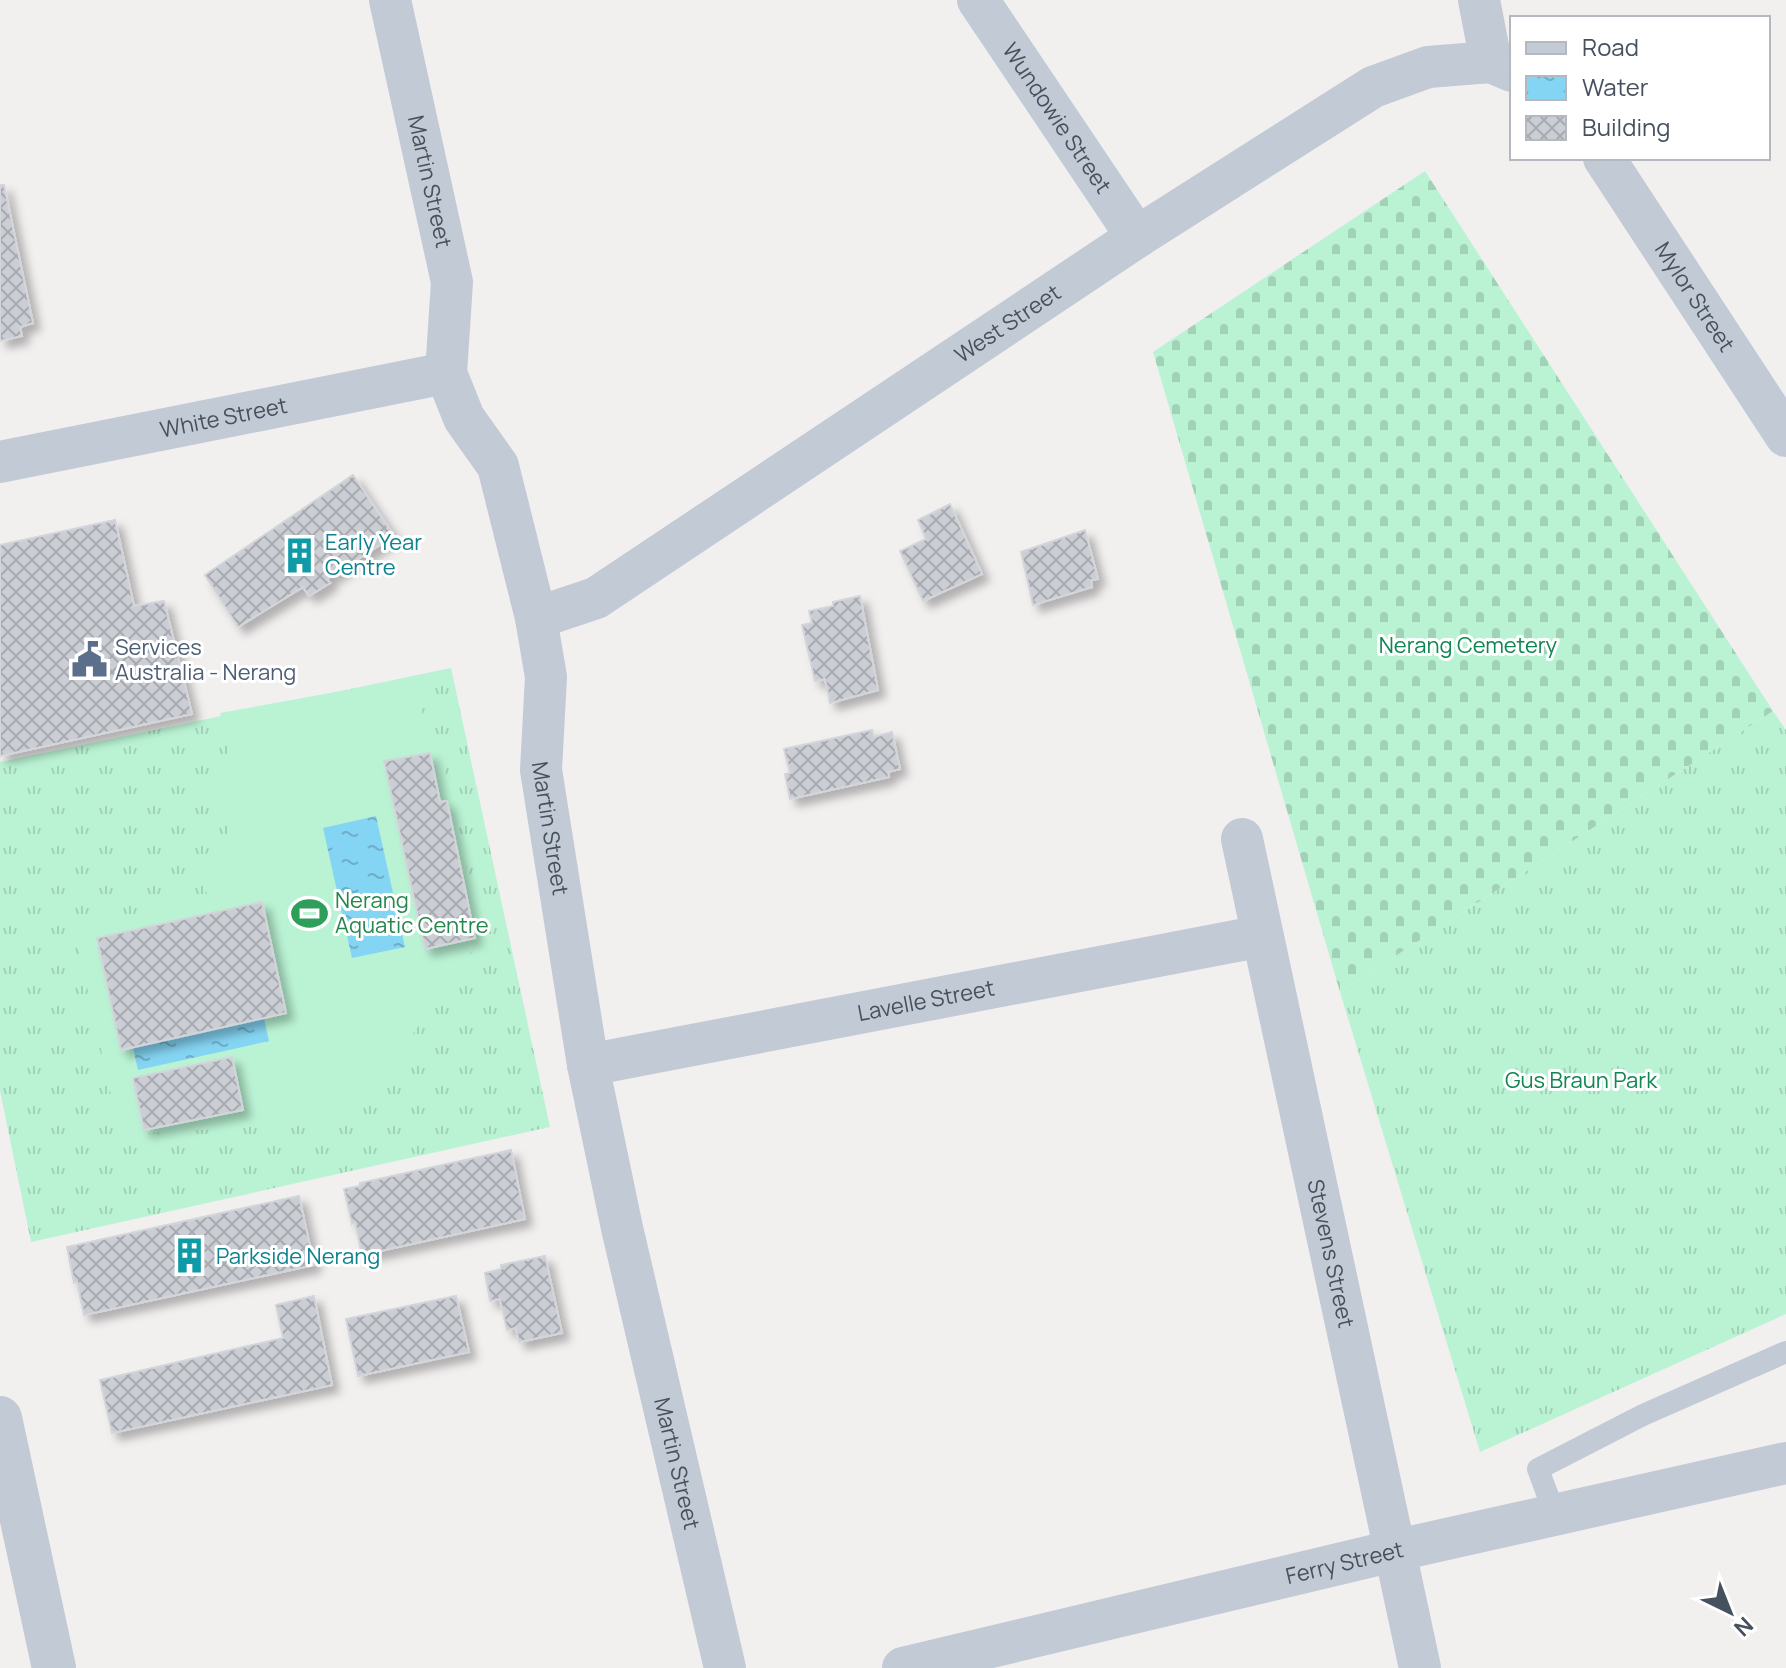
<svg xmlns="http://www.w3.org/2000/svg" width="1786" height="1668" font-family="Manrope,sans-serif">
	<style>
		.grass { fill: url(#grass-tufts) }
		.cemetery { fill: url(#cemetery-stones) }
		.pitch { fill: #baf3d4 }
		.water { fill: url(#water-ripples) }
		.building { fill: url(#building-cross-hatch); stroke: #d3d5db; stroke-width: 2; filter: url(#shadow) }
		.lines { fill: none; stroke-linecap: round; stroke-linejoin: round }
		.service { stroke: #c2cad5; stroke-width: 22 }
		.minor { stroke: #c2cad5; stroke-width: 42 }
		.tertiary { stroke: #c2cad5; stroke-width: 44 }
		.labels { text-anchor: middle; stroke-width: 6; stroke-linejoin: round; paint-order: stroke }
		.street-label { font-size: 22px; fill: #46515e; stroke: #fff }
		.culture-label { font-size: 22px; fill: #0d838f; stroke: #fff; text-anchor: start }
		.park-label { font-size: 22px; fill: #108653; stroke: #fff }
		.service-label { font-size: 22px; fill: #4e5e75; stroke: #fff; text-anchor: start }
		.leisure-label { font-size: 22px; fill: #27864d; stroke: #fff; text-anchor: start }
	</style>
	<defs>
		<pattern id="grass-tufts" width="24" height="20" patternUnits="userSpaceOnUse" patternTransform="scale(2)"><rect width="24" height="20" fill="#baf3d4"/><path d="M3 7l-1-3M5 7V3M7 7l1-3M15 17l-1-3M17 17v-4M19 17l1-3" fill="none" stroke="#a1d2b8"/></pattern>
		<pattern id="cemetery-stones" width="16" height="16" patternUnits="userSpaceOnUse" patternTransform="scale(2)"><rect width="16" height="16" fill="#baf3d4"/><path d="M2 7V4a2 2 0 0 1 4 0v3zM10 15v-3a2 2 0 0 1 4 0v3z" fill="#a1d2b8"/></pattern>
		<pattern id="water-ripples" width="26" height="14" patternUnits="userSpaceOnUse" patternTransform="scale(2)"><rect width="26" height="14" fill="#84d4f3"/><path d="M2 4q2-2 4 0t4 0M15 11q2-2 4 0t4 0" fill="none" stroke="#6eaec8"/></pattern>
		<pattern id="building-cross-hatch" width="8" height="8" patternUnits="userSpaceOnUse" patternTransform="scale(2)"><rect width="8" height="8" fill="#cbced4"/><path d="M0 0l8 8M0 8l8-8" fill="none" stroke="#a7aaaf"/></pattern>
		<filter id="shadow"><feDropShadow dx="7" dy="7" stdDeviation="4" flood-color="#0004"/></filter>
	</defs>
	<rect width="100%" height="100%" fill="#f2efef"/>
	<g class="grass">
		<path d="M451 668 550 1127 31 1242 0 1091V762Z"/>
		<path d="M1773 711 1786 730V1314L1480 1452 1340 992Z"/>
	</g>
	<path class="cemetery" d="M1425 171 1773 711 1340 992 1153 352Z"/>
	<path class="pitch" d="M414 678 429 741 440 749 482 937 351 1121 120 1135 74 927 208 899 199 859 230 838 215 770 232 765 220 713Z"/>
	<g class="water">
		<path d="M376 816 405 947 352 958 323 828Z"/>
		<path d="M240 910 269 1041 138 1070 109 940Z"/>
	</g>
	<g class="building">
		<path d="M0 185H4L33 323 20 327 22 336 0 341Z"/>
		<path d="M353 475 394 536 327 579 330 583 309 596 303 587 238 627 205 575Z"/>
		<path d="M950 504 982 574 923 601 900 551 926 539 918 520Z"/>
		<path d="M115 520 134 606 164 601 192 714 0 756V545Z"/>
		<path d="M1085 530 1098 579 1091 580 1092 587 1033 605 1021 552Z"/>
		<path d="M860 596 878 690 830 703 825 679 815 681 802 625 812 623 809 611 833 606V602Z"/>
		<path d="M872 730 874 737 892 732 900 769 888 772 889 777 790 799 785 774 790 773 784 749Z"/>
		<path d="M430 753 440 802 447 801 475 938 425 949 384 761Z"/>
		<path d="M262 902 286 1013 121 1050 97 938Z"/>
		<path d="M232 1057 243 1110 144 1130 133 1078Z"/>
		<path d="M511 1150 525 1219 362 1255 355 1222 352 1224 344 1189 360 1186V1183Z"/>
		<path d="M299 1196 314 1265 84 1315 77 1282 74 1283 67 1247Z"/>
		<path d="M545 1256 562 1333 519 1342 516 1328 507 1330 500 1299 490 1301 485 1273 501 1269V1265Z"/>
		<path d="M314 1296 332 1385 112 1433 100 1380 283 1338 276 1305Z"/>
		<path d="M456 1296 469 1352 358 1376 346 1319Z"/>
	</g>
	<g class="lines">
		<path class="service" d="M1555 1515 1538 1469 1643 1415 1786 1352"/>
		<g class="minor">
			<path id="s1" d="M390 0 452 282 446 373 464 418 498 466 536 618 546 677 541 770 588 1065 622 1228 725 1668"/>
			<path id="s2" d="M978 0 1137 237"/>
			<path d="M1479 0 1491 62 1512 71"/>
			<path id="s3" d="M1604 158 1786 436"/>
			<path id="s4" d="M0 462 446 373"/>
			<path id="s5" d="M536 618 596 598 1137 237 1373 87 1428 67 1491 62"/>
			<path id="s6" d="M1242 839 1420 1668"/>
			<path id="s7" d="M588 1065 1262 936"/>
			<path id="s8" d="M903 1668 1393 1551 1786 1463"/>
		</g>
		<path class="tertiary" d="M0 1418 54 1668"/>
	</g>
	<defs>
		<symbol id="building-bare" viewBox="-9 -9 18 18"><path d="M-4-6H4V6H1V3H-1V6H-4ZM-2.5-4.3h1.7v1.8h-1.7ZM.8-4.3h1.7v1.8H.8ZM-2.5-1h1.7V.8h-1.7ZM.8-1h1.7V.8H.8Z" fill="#0f9aa8" stroke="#fff" stroke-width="2.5" paint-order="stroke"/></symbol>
		<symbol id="civic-bare" viewBox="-9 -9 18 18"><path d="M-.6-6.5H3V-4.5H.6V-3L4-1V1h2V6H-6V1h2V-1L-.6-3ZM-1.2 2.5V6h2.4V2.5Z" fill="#5c6f8a" stroke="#fff" stroke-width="2.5" paint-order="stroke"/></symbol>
		<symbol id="stadium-bare" viewBox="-9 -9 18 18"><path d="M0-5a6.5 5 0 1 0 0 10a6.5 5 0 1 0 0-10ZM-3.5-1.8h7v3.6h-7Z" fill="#2e9e5b" stroke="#fff" stroke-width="2.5" paint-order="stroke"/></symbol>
	</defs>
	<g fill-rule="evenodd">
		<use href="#building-bare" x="274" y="530" width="51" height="51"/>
		<use href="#civic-bare" x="64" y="634" width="51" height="51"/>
		<use href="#stadium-bare" x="284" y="888" width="51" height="51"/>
		<use href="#building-bare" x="164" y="1230" width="51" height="51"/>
	</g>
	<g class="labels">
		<g class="street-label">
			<text dy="8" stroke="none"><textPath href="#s2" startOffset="142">Wundowie Street</textPath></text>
			<text dy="8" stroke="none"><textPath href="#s1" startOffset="186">Martin Street</textPath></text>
			<text dy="8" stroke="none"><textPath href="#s3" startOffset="166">Mylor Street</textPath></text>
			<text dy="8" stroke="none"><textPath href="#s5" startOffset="558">West Street</textPath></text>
			<text dy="8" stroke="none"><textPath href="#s4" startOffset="228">White Street</textPath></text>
			<text dy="8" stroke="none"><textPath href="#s1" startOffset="856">Martin Street</textPath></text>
			<text dy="8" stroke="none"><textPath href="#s7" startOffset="344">Lavelle Street</textPath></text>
			<text dy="8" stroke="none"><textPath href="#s6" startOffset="424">Stevens Street</textPath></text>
			<text dy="8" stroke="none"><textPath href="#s1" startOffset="1504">Martin Street</textPath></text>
			<text dy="8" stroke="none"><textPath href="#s8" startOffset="454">Ferry Street</textPath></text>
		</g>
		<g class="culture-label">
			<text x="325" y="550">Early Year<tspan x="325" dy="25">Centre</tspan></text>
			<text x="216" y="1264">Parkside Nerang</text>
		</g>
		<g class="park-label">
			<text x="1468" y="653">Nerang Cemetery</text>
			<text x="1581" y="1088">Gus Braun Park</text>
		</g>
		<g class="service-label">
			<text x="115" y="655">Services<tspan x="115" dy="25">Australia - Nerang</tspan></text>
		</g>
		<g class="leisure-label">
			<text x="335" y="908">Nerang<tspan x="335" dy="25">Aquatic Centre</tspan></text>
		</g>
	</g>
	<rect x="1510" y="16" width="260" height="144" fill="#ffffff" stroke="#b5b9bf" stroke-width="2"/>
	<rect x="1526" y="42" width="40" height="12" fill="#c2cad5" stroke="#b5b9bf" stroke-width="2"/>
	<text x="1582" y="56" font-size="24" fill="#46515e">Road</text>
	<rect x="1526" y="76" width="40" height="24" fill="url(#water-ripples)" stroke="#b5b9bf" stroke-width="2"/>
	<text x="1582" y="96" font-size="24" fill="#46515e">Water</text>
	<rect x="1526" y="116" width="40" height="24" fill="url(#building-cross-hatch)" stroke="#b5b9bf" stroke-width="2"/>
	<text x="1582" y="136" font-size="24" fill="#46515e">Building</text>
	<g transform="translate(1730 1612) rotate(137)" stroke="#ffffff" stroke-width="6" paint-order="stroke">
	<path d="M0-6L14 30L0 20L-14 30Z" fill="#46515e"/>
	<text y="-12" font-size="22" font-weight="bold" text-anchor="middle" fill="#46515e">N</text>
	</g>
</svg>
